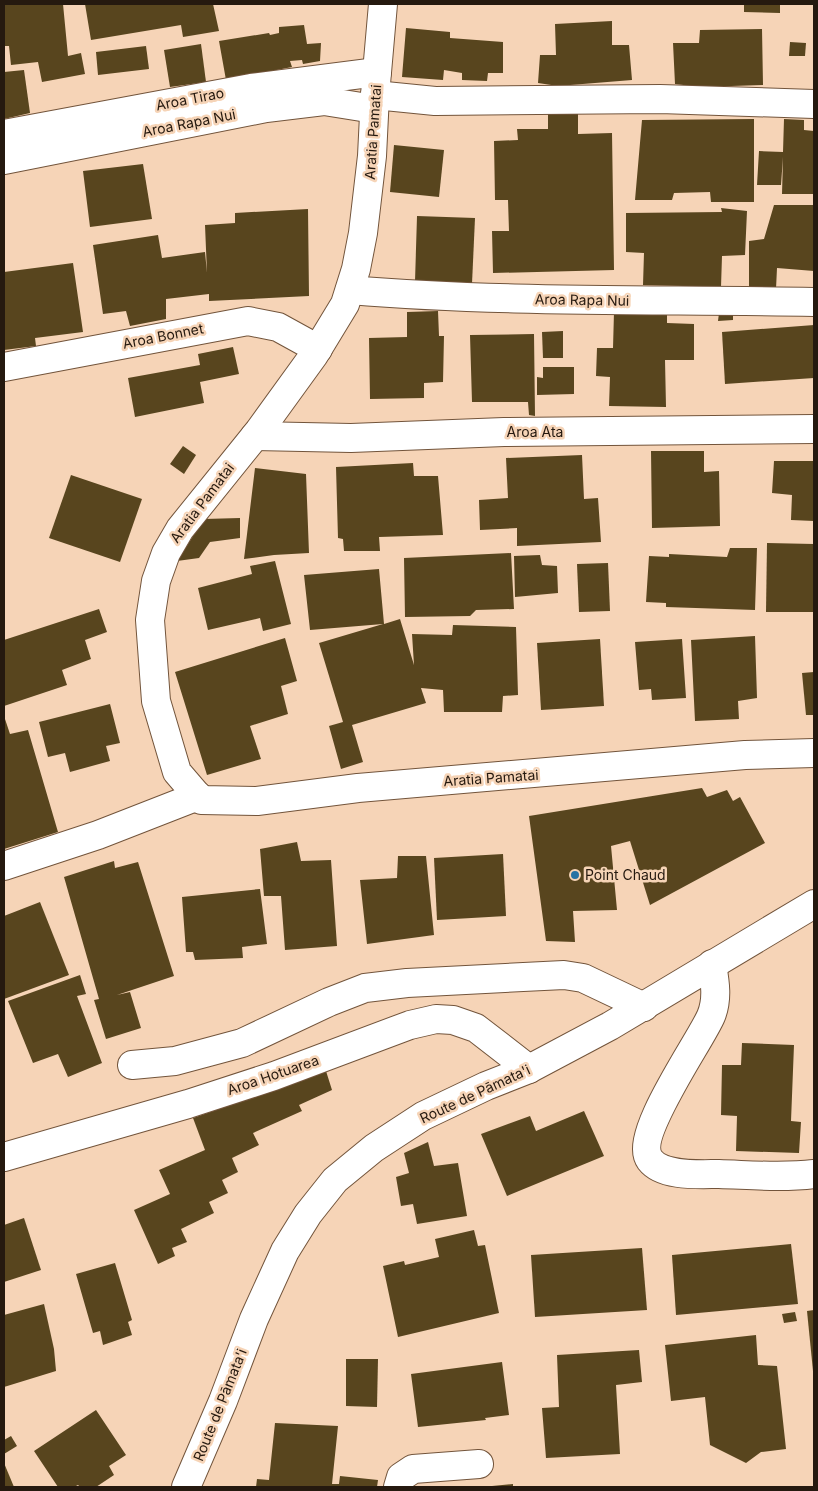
<svg xmlns="http://www.w3.org/2000/svg" width="818" height="1491" font-family="Inter,sans-serif">
	<style>
		.building { fill: #58451e }
		.lines { fill: none; stroke-linecap: round; stroke-linejoin: round }
		.street-casing { stroke: #72543b; stroke-width: 30 }
		.secondary-casing { stroke: #72543b; stroke-width: 30 }
		.street { stroke: #fff; stroke-width: 28 }
		.secondary { stroke: #fff; stroke-width: 28 }
		.poi-dot { fill: #2672a4; stroke: #f6d4b7; stroke-width: 2 }
		.labels { text-anchor: middle; stroke-width: 5; stroke-linejoin: round; paint-order: stroke }
		.street-label { font-size: 14px; fill: #25190f; stroke: #f6d4b7 }
		.poi-label { font-size: 14px; fill: #25190f; stroke: #f6d4b7; text-anchor: start }
	</style>
	<rect width="100%" height="100%" fill="#f6d4b7"/>
	<g class="building">
		<path d="M4 4H63L68 56 81 53 85 74 42 82 38 62 11 65 9 46H4Z"/>
		<path d="M85 4H213L219 31 183 37 181 25 91 40Z"/>
		<path d="M744 4H780V13L744 12Z"/>
		<path d="M612 21V45H629L632 80 558 86 538 83 540 55H556L555 24Z"/>
		<path d="M304 25 307 44 321 43 320 61 303 64 302 60 290 61 292 67 226 80 219 41 269 33 270 35 279 33V27Z"/>
		<path d="M406 28 450 32V38L503 42V73H488L487 81 462 80V73L444 70 443 80 402 77Z"/>
		<path d="M762 29 763 85 700 87 675 84 673 43H699L700 30Z"/>
		<path d="M790 42 806 43 805 56H789Z"/>
		<path d="M201 44 206 82 170 87 164 50Z"/>
		<path d="M146 46 149 69 98 75 96 52Z"/>
		<path d="M24 70 30 113 4 119V72Z"/>
		<path d="M578 107V134L612 133 614 270 493 273 492 231H509L508 200H495L494 141 518 140 517 129H548V108Z"/>
		<path d="M754 119V202H711L710 192 674 193 672 200H635L642 120Z"/>
		<path d="M784 119 804 120V130L814 131V194H782L783 157 781 185H757L759 151 783 152Z"/>
		<path d="M394 145 444 150 439 197 390 192Z"/>
		<path d="M143 164 152 219 90 227 83 171Z"/>
		<path d="M774 205H814V271L777 268 776 289 749 288V241L764 239Z"/>
		<path d="M721 208 747 211 745 255 722 256 721 287 643 285 644 253 626 252V213L722 212Z"/>
		<path d="M308 209 309 296 209 301V294L166 299V319L130 326 126 311 103 314 93 245 158 235 162 258 205 252 207 273 205 225 235 223V213Z"/>
		<path d="M417 216 475 218 472 284 415 282Z"/>
		<path d="M73 263 83 332 35 338 36 346 4 350V272Z"/>
		<path d="M438 311 439 336H444L443 382 424 383V398L370 399 369 338 407 337V312Z"/>
		<path d="M614 312 667 314V323L694 324V360H665L666 407 609 406 610 377 596 376 597 348H613Z"/>
		<path d="M719 313H733V320L718 321Z"/>
		<path d="M814 325V378L725 384 722 332Z"/>
		<path d="M563 331V358H543L542 332Z"/>
		<path d="M534 334 535 416 529 415 528 402H472L470 335Z"/>
		<path d="M233 347 239 374 200 382 204 403 135 417 128 378 200 365 198 354Z"/>
		<path d="M543 367H574V394L537 395V377L543 378Z"/>
		<path d="M183 446 196 455 184 474 170 464Z"/>
		<path d="M651 451H704V472L719 471 720 526 652 528Z"/>
		<path d="M582 455 584 499 598 498 601 542 517 546V528L480 530 479 500 508 498 506 458Z"/>
		<path d="M774 461H814V521L791 520 792 495 772 493Z"/>
		<path d="M413 463 414 476H438L443 535 379 537 380 551H344L343 539 338 538 336 467Z"/>
		<path d="M255 468 306 474 309 553 274 555 244 559Z"/>
		<path d="M71 475 142 499 120 562 49 538Z"/>
		<path d="M240 518V538L210 542 199 558 177 561 204 519Z"/>
		<path d="M767 543 814 544V612H766Z"/>
		<path d="M730 548H757L755 610 666 607V603L646 602 649 556 669 557V554L727 557Z"/>
		<path d="M511 553 514 609 476 610 470 616 405 617 404 558Z"/>
		<path d="M540 555 542 565 557 566 558 593 515 597 514 556Z"/>
		<path d="M275 561 291 624 263 631 260 618 208 630 198 588 252 574 250 566Z"/>
		<path d="M608 563 610 611 579 612 577 564Z"/>
		<path d="M379 569 384 624 400 619 414 665 412 634 452 635 453 625 516 627 518 695 503 696 502 712H444L443 690 421 688 426 703 352 725 363 762 341 769 329 726 343 722 319 643 383 624 310 630 304 575Z"/>
		<path d="M99 609 107 632 85 640 91 659 62 670 67 685 4 706V640Z"/>
		<path d="M755 636 757 698 738 701 739 719 695 721 691 640Z"/>
		<path d="M285 638 297 681 281 686 288 714 250 726 261 759 207 775 175 672Z"/>
		<path d="M600 639 604 706 541 710 537 643Z"/>
		<path d="M682 639 686 698 652 700 651 689 639 690 635 642Z"/>
		<path d="M814 672V715H806L802 673Z"/>
		<path d="M110 704 120 743 106 746 110 761 70 772 65 753 48 757 39 722Z"/>
		<path d="M4 716 10 734 28 730 58 832 4 849Z"/>
		<path d="M702 788 707 797 727 790 733 801 740 797 765 843 650 905 630 841 611 846 617 910 573 911 575 942 546 941 529 816Z"/>
		<path d="M297 842 301 861 331 860 337 946 285 950 281 896H264L260 849Z"/>
		<path d="M503 854 506 916 437 920 434 858Z"/>
		<path d="M398 856H426L434 935 367 944 360 880 397 878Z"/>
		<path d="M114 861 115 868 138 862 174 976 117 995 130 992 141 1028 106 1039 94 1000 99 999 64 877Z"/>
		<path d="M260 889 267 944 242 947 243 958 195 960 193 952H186L182 897Z"/>
		<path d="M40 902 69 975 4 999V916Z"/>
		<path d="M80 975 86 994 77 996 102 1063 68 1077 58 1054 33 1063 8 1001Z"/>
		<path d="M742 1043 794 1045 791 1121 801 1122 799 1153 736 1151 737 1116 721 1115 722 1065H741Z"/>
		<path d="M326 1071 332 1090 299 1105 302 1111 253 1133 259 1145 232 1158 238 1172 222 1180 228 1193 209 1202 214 1213 181 1229 187 1242 172 1248 175 1256 158 1264 134 1210 170 1194 159 1170 205 1150 193 1118Z"/>
		<path d="M584 1111 604 1156 507 1196 481 1134 530 1116 536 1131Z"/>
		<path d="M428 1142 434 1166 458 1163 467 1216 417 1224 413 1204 401 1206 396 1177 409 1173 404 1153Z"/>
		<path d="M24 1218 41 1270 4 1282V1225Z"/>
		<path d="M474 1230 478 1246 485 1245 499 1313 398 1337 383 1266 404 1261 405 1265 439 1257 435 1239Z"/>
		<path d="M791 1244 798 1304 676 1315 672 1255Z"/>
		<path d="M642 1248 647 1310 535 1317 531 1255Z"/>
		<path d="M115 1263 132 1320 128 1322 132 1335 103 1345 100 1331 93 1333 76 1274Z"/>
		<path d="M44 1304 54 1349 56 1371 4 1387V1315Z"/>
		<path d="M814 1310V1371H813L807 1311Z"/>
		<path d="M795 1312 797 1321 784 1323 782 1314Z"/>
		<path d="M756 1335 758 1365 777 1366 786 1449 761 1452 746 1463 710 1445 705 1397 671 1401 665 1345Z"/>
		<path d="M639 1350 642 1382 616 1385 620 1454 546 1458 542 1408 559 1407 557 1355Z"/>
		<path d="M346 1359H378L377 1407 346 1406Z"/>
		<path d="M502 1362 509 1415 485 1418 486 1420 418 1427 411 1374Z"/>
		<path d="M96 1410 126 1455 109 1466 114 1475 96 1487H80L78 1485 74 1487H58L34 1451Z"/>
		<path d="M275 1423 338 1426 332 1484H339L340 1476 378 1480 377 1487H256L257 1479 269 1480Z"/>
		<path d="M11 1436 17 1446 4 1454V1440Z"/>
		<path d="M4 1463 14 1487H4Z"/>
		<path d="M513 1484V1487H492V1486Z"/>
	</g>
	<g class="lines">
		<defs>
			<g id="street">
				<path d="M375 95 435 101 660 99 814 104"/>
				<path d="M4 134 251 88 377 72"/>
				<path d="M4 160 266 108 324 101 374 109"/>
				<path d="M350 290C505 303 659 299 814 302"/>
				<path d="M4 367 248 321 278 327 318 349"/>
				<path d="M255 436 351 438 504 432 814 429"/>
				<path d="M4 866 98 835 198 796"/>
				<path d="M712 964C715 982 718 999 711 1016 700 1042 632 1136 650 1160 663 1177 700 1174 719 1174 751 1175 782 1178 814 1174"/>
				<path d="M132 1065 175 1061 242 1043 329 1002 365 988 407 983 564 975 583 978 644 1007"/>
				<path d="M4 1157 188 1104 274 1076 410 1025 436 1019 453 1020 476 1028 529 1069"/>
				<path d="M398 1487 401 1477 413 1469 479 1464"/>
			</g>
			<g id="secondary">
				<path d="M383 4 375 95 372 156 363 233 356 269 345 304 314 355 259 431 180 529 166 553 156 581 150 620 156 701 177 772 201 800 257 801 358 788 745 755 814 753"/>
				<path d="M186 1487 223 1401 254 1319 285 1251 308 1214 335 1180 374 1148 423 1116 486 1086 529 1069 610 1026 814 904"/>
			</g>
		</defs>
		<use href="#street" class="street-casing"/>
		<use href="#secondary" class="secondary-casing"/>
		<use href="#street" class="street"/>
		<use href="#secondary" class="secondary"/>
	</g>
	<circle class="poi-dot" cx="575" cy="875" r="5"/>
	<g class="labels">
		<g class="street-label">
			<text transform="translate(190 99) rotate(-11)" y="5">Aroa Tirao</text>
			<text transform="translate(189 123) rotate(-11)" y="5">Aroa Rapa Nui</text>
			<text transform="translate(373 132) rotate(-86)" y="5">Aratia Pamatai</text>
			<text transform="translate(582 300) rotate(1)" y="5">Aroa Rapa Nui</text>
			<text transform="translate(163 336) rotate(-11)" y="5">Aroa Bonnet</text>
			<text x="535" y="437">Aroa Ata</text>
			<text transform="translate(202 503) rotate(-53)" y="5">Aratia Pamatai</text>
			<text transform="translate(491 778) rotate(-4)" y="5">Aratia Pamatai</text>
			<text transform="translate(273 1075) rotate(-19)" y="5">Aroa Hotuarea</text>
			<text transform="translate(475 1094) rotate(-25)" y="5">Route de Pāmata'i</text>
			<text transform="translate(220 1405) rotate(-68)" y="5">Route de Pāmata'i</text>
		</g>
		<g class="poi-label">
			<text x="585" y="880">Point Chaud</text>
		</g>
	</g>
	<rect width="818" height="1491" fill="none" stroke="#25190f" stroke-width="10"/>
</svg>
